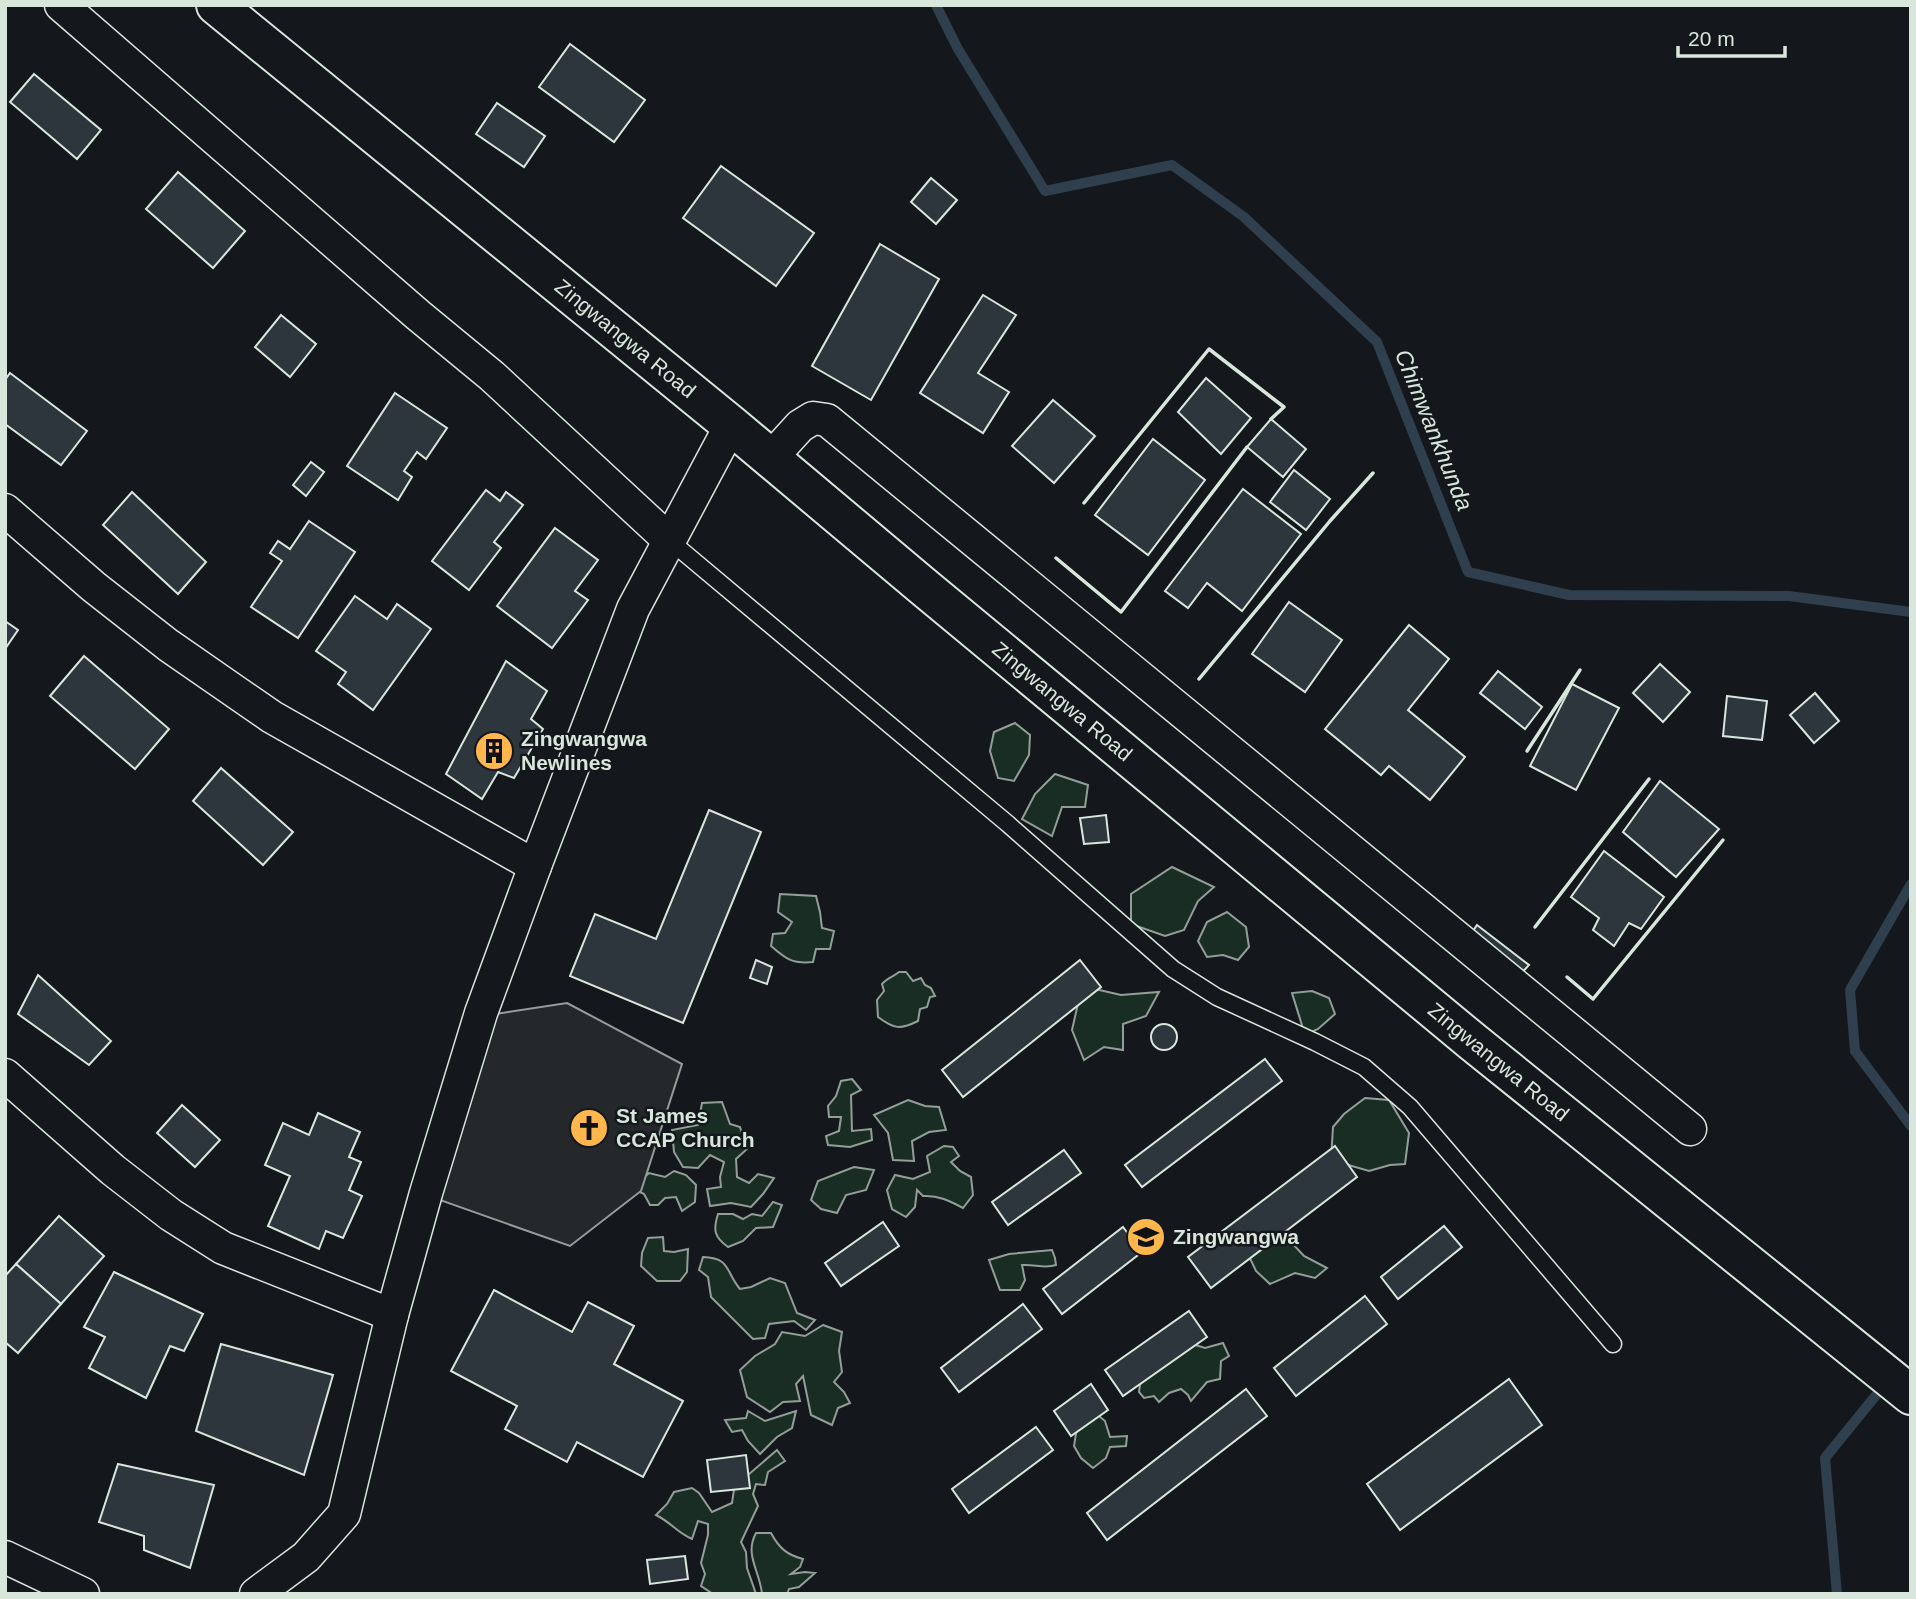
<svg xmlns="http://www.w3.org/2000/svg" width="1916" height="1599" font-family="Helvetica,sans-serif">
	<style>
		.green { fill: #1a2d24; stroke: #939e99; stroke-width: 2 }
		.parking { fill: #24282b; stroke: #939e99; stroke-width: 2 }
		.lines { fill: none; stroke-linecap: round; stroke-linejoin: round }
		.stream { stroke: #2f3f4d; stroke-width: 10 }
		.building { fill: #2c363c; stroke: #d8e6dc; stroke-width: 2 }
		.lane-casing { stroke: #d8e6dc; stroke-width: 19 }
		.street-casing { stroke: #d8e6dc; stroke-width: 35 }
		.secondary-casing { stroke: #d8e6dc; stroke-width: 42 }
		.lane { stroke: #14181c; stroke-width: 16 }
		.street { stroke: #14181c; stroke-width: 32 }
		.secondary { stroke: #14181c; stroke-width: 38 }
		.wall { stroke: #d8e6dc; stroke-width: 3.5 }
		.labels { text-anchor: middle; stroke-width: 5; stroke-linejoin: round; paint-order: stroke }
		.street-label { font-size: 21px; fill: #d8e6dc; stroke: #14181c }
		.poi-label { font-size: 21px; font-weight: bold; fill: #d8e6dc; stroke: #14181c; text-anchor: start }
		.water-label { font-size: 23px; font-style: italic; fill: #d8e6dc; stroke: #14181c }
	</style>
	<rect width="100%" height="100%" fill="#14181c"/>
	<g class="green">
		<path d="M1015 723 1030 735 1029 755 1014 781 998 778 990 751 994 732Z"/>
		<path d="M1055 774 1088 785 1085 807H1062L1052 836 1022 819 1035 794Z"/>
		<path d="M1172 867 1214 887 1198 901 1184 930 1165 936 1131 924V894Z"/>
		<path d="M780 894 816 896 820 912 822 928 834 931 830 949H816L813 962C792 964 786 959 771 946L773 934 785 933 792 922 778 912Z"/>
		<path d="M1227 912 1246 927 1249 947 1238 960 1223 955 1207 957 1198 941 1207 922Z"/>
		<path d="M899 972H906L913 981 921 978 925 985 931 988 935 996 930 997 927 1007 920 1009 918 1021C900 1030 894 1029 878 1017L877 1000 884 991 882 984C887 978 893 977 899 972Z"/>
		<path d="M1082 986 1121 995 1159 992 1146 1016 1123 1024V1050L1104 1047 1084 1060 1072 1030Z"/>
		<path d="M1312 991 1329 998 1335 1014 1318 1029 1305 1035 1292 993Z"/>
		<path d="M852 1079 861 1090 851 1095 852 1131 871 1129 872 1140 850 1147 828 1145 826 1136 839 1131 841 1117H829L828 1106 836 1096 841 1081Z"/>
		<path d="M1365 1098 1389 1100 1409 1133 1405 1164 1390 1165 1369 1171 1331 1160 1333 1127 1344 1114Z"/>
		<path d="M908 1100 925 1106 939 1107 946 1130 929 1132 912 1141 914 1161 893 1160 888 1133 874 1115Z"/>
		<path d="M722 1102 730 1124 740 1127 747 1149 736 1159 737 1177 749 1183 758 1174 774 1178 763 1194 751 1207 731 1203 710 1206 707 1189 721 1187 720 1177 724 1162 710 1155 698 1168 683 1167 674 1152 672 1130 698 1125 702 1103Z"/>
		<path d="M944 1146 953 1147 959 1156 951 1162 960 1171 971 1177 973 1195 963 1208C950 1201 938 1195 923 1196L917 1190 915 1207 906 1217 892 1209 887 1190 895 1175 913 1179 930 1172 927 1156Z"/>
		<path d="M854 1167 874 1170 866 1190 846 1195 837 1213 821 1209 811 1200 818 1181Z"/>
		<path d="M674 1171 686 1175 696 1185 695 1202 682 1211 676 1197 665 1198 658 1205H650L644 1194 632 1188 649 1173 665 1177Z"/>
		<path d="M773 1202 782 1205 773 1227 756 1228 743 1241 728 1247C714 1237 713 1230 718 1214H733L743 1219 752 1214 762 1216Z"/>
		<path d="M1270 1233 1291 1242 1304 1256 1327 1268 1315 1278 1295 1273 1270 1284 1256 1271 1245 1248Z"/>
		<path d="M663 1237 664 1251 674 1252 688 1249 687 1272 680 1281H657L641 1266 642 1253 648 1238Z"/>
		<path d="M1052 1250 1055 1258 1056 1265C1045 1269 1034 1264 1022 1265L1025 1280 1020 1290H1000L989 1260 1009 1254Z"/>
		<path d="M703 1257C731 1258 725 1271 740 1289L751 1287 770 1278 785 1283 797 1313 815 1320 806 1330 794 1321 769 1324 765 1338 753 1339 711 1297 708 1277 699 1270Z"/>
		<path d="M823 1325 842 1332 839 1351 842 1372 834 1382 844 1392 850 1403 838 1408 832 1425 811 1415 803 1376 796 1384 800 1401 783 1402 770 1412 747 1397 740 1370 755 1356 775 1344 782 1332 805 1336Z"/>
		<path d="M1189 1343 1205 1348 1223 1343 1229 1356 1221 1361 1220 1379 1207 1382 1191 1401 1188 1395 1181 1389 1169 1393 1159 1402 1154 1396 1144 1398 1139 1392 1141 1377Z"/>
		<path d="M748 1411 765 1421 796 1411 792 1428 777 1437 760 1454 748 1441 742 1430 732 1432 725 1420 746 1418Z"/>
		<path d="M1093 1411 1105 1421 1110 1437 1127 1436 1126 1446 1110 1447 1106 1458 1093 1468 1081 1458 1074 1446 1078 1421Z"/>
		<path d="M777 1450 785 1461 768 1472 765 1485 756 1484 753 1494 758 1506 741 1542 746 1552 747 1568 756 1594H713L701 1586 705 1574 701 1563 708 1535V1524L698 1521 692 1539C676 1532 672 1523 656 1515L667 1504 674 1492 692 1488 699 1493 712 1512 732 1503 735 1483 748 1475Z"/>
		<path d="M756 1533H771C779 1548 787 1555 803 1559L800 1567 791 1574 805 1572 815 1573 799 1587 789 1589 787 1594H762C760 1571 744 1555 756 1533Z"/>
	</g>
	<path class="parking" d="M567 1003 682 1064 641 1191 570 1246 420 1193 489 1015Z"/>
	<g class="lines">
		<g class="stream">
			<path d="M936 5 958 49 1045 191 1172 165 1244 217 1377 342 1468 572 1569 595 1789 596 1911 612"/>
			<path d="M1911 884 1850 990 1855 1051 1911 1126"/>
			<path d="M1837 1594 1825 1458 1877 1394"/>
		</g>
	</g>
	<g class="building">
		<path d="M570 44 645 100 614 142 539 87Z"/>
		<path d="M34 74 101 130 77 159 10 102Z"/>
		<path d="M497 103 545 136 524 167 476 134Z"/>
		<path d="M721 166 814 233 776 286 683 218Z"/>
		<path d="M178 172 245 231 213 268 146 209Z"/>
		<path d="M931 178 957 200 936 224 911 202Z"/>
		<path d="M880 244 939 279 871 400 812 366Z"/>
		<path d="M983 295 1016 315 978 373 1009 392 983 433 920 393Z"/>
		<path d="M281 315 316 344 290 377 255 347Z"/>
		<path d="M10 373 87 431 61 465 5 424V380Z"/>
		<path d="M1206 378 1251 418 1221 454 1178 412Z"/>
		<path d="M395 393 447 428 426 459 417 452 404 471 412 477 398 500 347 466Z"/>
		<path d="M1053 400 1095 436 1054 483 1012 446Z"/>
		<path d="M1271 419 1306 449 1283 477 1247 447Z"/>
		<path d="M1153 439 1205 480 1148 555 1095 515Z"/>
		<path d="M311 462 324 472 306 496 293 485Z"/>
		<path d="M1294 470 1330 499 1306 530 1270 502Z"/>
		<path d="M1243 489 1301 534 1242 611 1207 583 1188 608 1165 591Z"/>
		<path d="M486 490 500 501 506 492 523 505 494 542 501 548 469 590 432 561Z"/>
		<path d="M132 492 206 562 178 594 103 525Z"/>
		<path d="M309 521 355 552 298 638 251 607 282 561 270 553 278 541 290 549Z"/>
		<path d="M555 528 598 560 575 591 588 600 552 648 497 606Z"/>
		<path d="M355 596 387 619 397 604 431 629 373 710 338 684 346 672 316 651Z"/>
		<path d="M1289 602 1342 640 1305 692 1252 654Z"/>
		<path d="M5 621 18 630 5 649Z"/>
		<path d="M1409 625 1449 659 1408 710 1465 757 1430 800 1389 766 1381 775 1325 729Z"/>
		<path d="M84 656 169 729 135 769 50 696Z"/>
		<path d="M506 661 547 691 531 719 543 729 514 778 498 772 482 799 446 774Z"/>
		<path d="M1660 664 1690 692 1663 722 1633 693Z"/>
		<path d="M1498 671 1542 707 1525 729 1480 693Z"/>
		<path d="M1572 684 1619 708 1576 790 1530 766Z"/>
		<path d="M1815 693 1839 721 1814 743 1790 715Z"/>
		<path d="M1727 696 1767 701 1762 740 1723 736Z"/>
		<path d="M221 768 293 832 263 865 193 801Z"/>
		<path d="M1660 781 1719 829 1676 877 1623 832Z"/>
		<path d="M709 810 761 832 683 1023 570 976 595 914 656 939Z"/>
		<path d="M1106 815 1109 842 1084 844 1080 818Z"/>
		<path d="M1604 851 1664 897 1641 929 1629 923 1614 946 1593 930 1599 918 1571 897Z"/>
		<path d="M1477 925 1529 965 1517 978 1469 937Z"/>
		<path d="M756 960 772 967 767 984 750 978Z"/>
		<path d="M1080 960 1101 987 963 1097 942 1070Z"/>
		<path d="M38 975 111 1041 89 1065 18 1014Z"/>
		<circle cx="1164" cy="1037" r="13"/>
		<path d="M1265 1059 1282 1081 1142 1187 1125 1165Z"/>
		<path d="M182 1105 220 1140 195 1167 157 1133Z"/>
		<path d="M318 1113 360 1132 349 1157 361 1162 349 1190 362 1196 343 1238 326 1231 319 1249 268 1226 290 1176 265 1165 283 1123 309 1135Z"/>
		<path d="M1335 1146 1357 1177 1211 1288 1188 1257Z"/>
		<path d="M1064 1150 1081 1173 1008 1225 992 1202Z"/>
		<path d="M59 1216 104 1256 61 1304 16 1264Z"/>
		<path d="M883 1222 899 1246 841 1286 825 1263Z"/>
		<path d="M1444 1226 1462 1247 1398 1299 1381 1277Z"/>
		<path d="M1123 1227 1142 1252 1062 1314 1043 1289Z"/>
		<path d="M16 1264 61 1304 18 1353 5 1342V1276Z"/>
		<path d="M114 1272 203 1314 184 1351 170 1346 146 1398 89 1368 105 1337 84 1327Z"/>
		<path d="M494 1290 572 1332 588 1302 634 1326 614 1364 683 1401 643 1477 577 1442 567 1462 505 1429 517 1406 451 1371Z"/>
		<path d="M1365 1296 1387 1324 1296 1396 1274 1368Z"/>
		<path d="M1023 1304 1042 1329 959 1392 941 1368Z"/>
		<path d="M1189 1311 1207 1337 1123 1396 1105 1370Z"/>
		<path d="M221 1344 333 1375 304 1475 196 1431Z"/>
		<path d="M1509 1379 1542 1425 1400 1530 1367 1484Z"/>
		<path d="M1091 1384 1108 1410 1071 1436 1054 1411Z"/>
		<path d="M1246 1389 1267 1416 1107 1540 1087 1513Z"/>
		<path d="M1036 1427 1053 1450 969 1513 952 1489Z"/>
		<path d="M746 1455 750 1488 711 1492 707 1460Z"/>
		<path d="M118 1464 214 1485 190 1568 144 1550V1536L99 1522Z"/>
		<path d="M685 1556 688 1579 650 1584 647 1560Z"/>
	</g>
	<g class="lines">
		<defs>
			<path id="lane" d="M669 540 1008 824 1173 969 1217 997 1315 1042 1364 1067 1410 1107 1613 1344"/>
			<g id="street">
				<path d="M61 5 418 315 492 376 669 540"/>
				<path d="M771 458 800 426 813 418 827 420 1690 1129"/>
				<path d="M5 510 94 587 168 645 272 717 535 866"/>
				<path d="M5 1075 113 1170 171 1215 223 1248 392 1315"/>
				<path d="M5 1557 83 1594"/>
				<path d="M256 1594 306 1557 344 1514 392 1315 426 1193 481 1013 535 866 633 609 731 425"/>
			</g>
			<g id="secondary">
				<path id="s1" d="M216 5 731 425 925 588 1473 1042 1911 1395"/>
			</g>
		</defs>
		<use href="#lane" class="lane-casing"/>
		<use href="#street" class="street-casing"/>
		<use href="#secondary" class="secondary-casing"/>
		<use href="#lane" class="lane"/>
		<use href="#street" class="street"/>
		<use href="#secondary" class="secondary"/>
		<g class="wall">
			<path d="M1084 503 1209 349 1284 407 1271 419"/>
			<path d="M1056 558 1121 612 1247 447"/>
			<path d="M1199 679 1330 521 1373 473"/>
			<path d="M1527 751 1580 670"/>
			<path d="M1535 927 1649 779"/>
			<path d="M1567 977 1593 999 1723 840"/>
		</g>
	</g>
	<defs>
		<symbol id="building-disc" viewBox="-11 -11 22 22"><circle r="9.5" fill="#ffb74d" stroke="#14181c"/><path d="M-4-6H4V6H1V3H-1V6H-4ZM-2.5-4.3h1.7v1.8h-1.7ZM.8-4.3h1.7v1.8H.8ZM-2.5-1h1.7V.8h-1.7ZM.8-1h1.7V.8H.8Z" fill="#111"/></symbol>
		<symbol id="church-disc" viewBox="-11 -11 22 22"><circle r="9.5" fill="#ffb74d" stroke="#14181c"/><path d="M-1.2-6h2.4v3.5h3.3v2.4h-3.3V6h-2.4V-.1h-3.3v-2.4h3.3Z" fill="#111"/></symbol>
		<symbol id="school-disc" viewBox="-11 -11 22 22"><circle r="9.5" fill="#ffb74d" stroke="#14181c"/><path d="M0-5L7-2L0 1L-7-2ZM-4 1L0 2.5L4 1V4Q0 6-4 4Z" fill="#111"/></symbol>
	</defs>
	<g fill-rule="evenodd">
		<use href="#building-disc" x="472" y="729" width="44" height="44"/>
		<use href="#church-disc" x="567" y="1106" width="44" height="44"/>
		<use href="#school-disc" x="1124" y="1215" width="44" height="44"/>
	</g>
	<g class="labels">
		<g class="street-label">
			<text dy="7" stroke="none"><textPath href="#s1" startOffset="528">Zingwangwa Road</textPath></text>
			<text dy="7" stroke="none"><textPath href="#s1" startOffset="1096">Zingwangwa Road</textPath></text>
			<text dy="7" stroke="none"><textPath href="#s1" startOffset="1662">Zingwangwa Road</textPath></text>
		</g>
		<g class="poi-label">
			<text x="521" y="746">Zingwangwa<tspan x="521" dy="24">Newlines</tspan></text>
			<text x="616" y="1123">St James<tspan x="616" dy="24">CCAP Church</tspan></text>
			<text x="1173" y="1244">Zingwangwa</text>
		</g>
		<g class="water-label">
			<text transform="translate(1434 430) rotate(68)" y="8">Chimwankhunda</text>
		</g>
	</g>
	<rect width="1916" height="1599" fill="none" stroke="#d8e6dc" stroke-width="14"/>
	<path d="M1678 46v10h107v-10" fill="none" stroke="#d8e6dc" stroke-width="3.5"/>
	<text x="1688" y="46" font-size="21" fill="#d8e6dc" stroke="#14181c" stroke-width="5" paint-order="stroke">20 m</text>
</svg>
